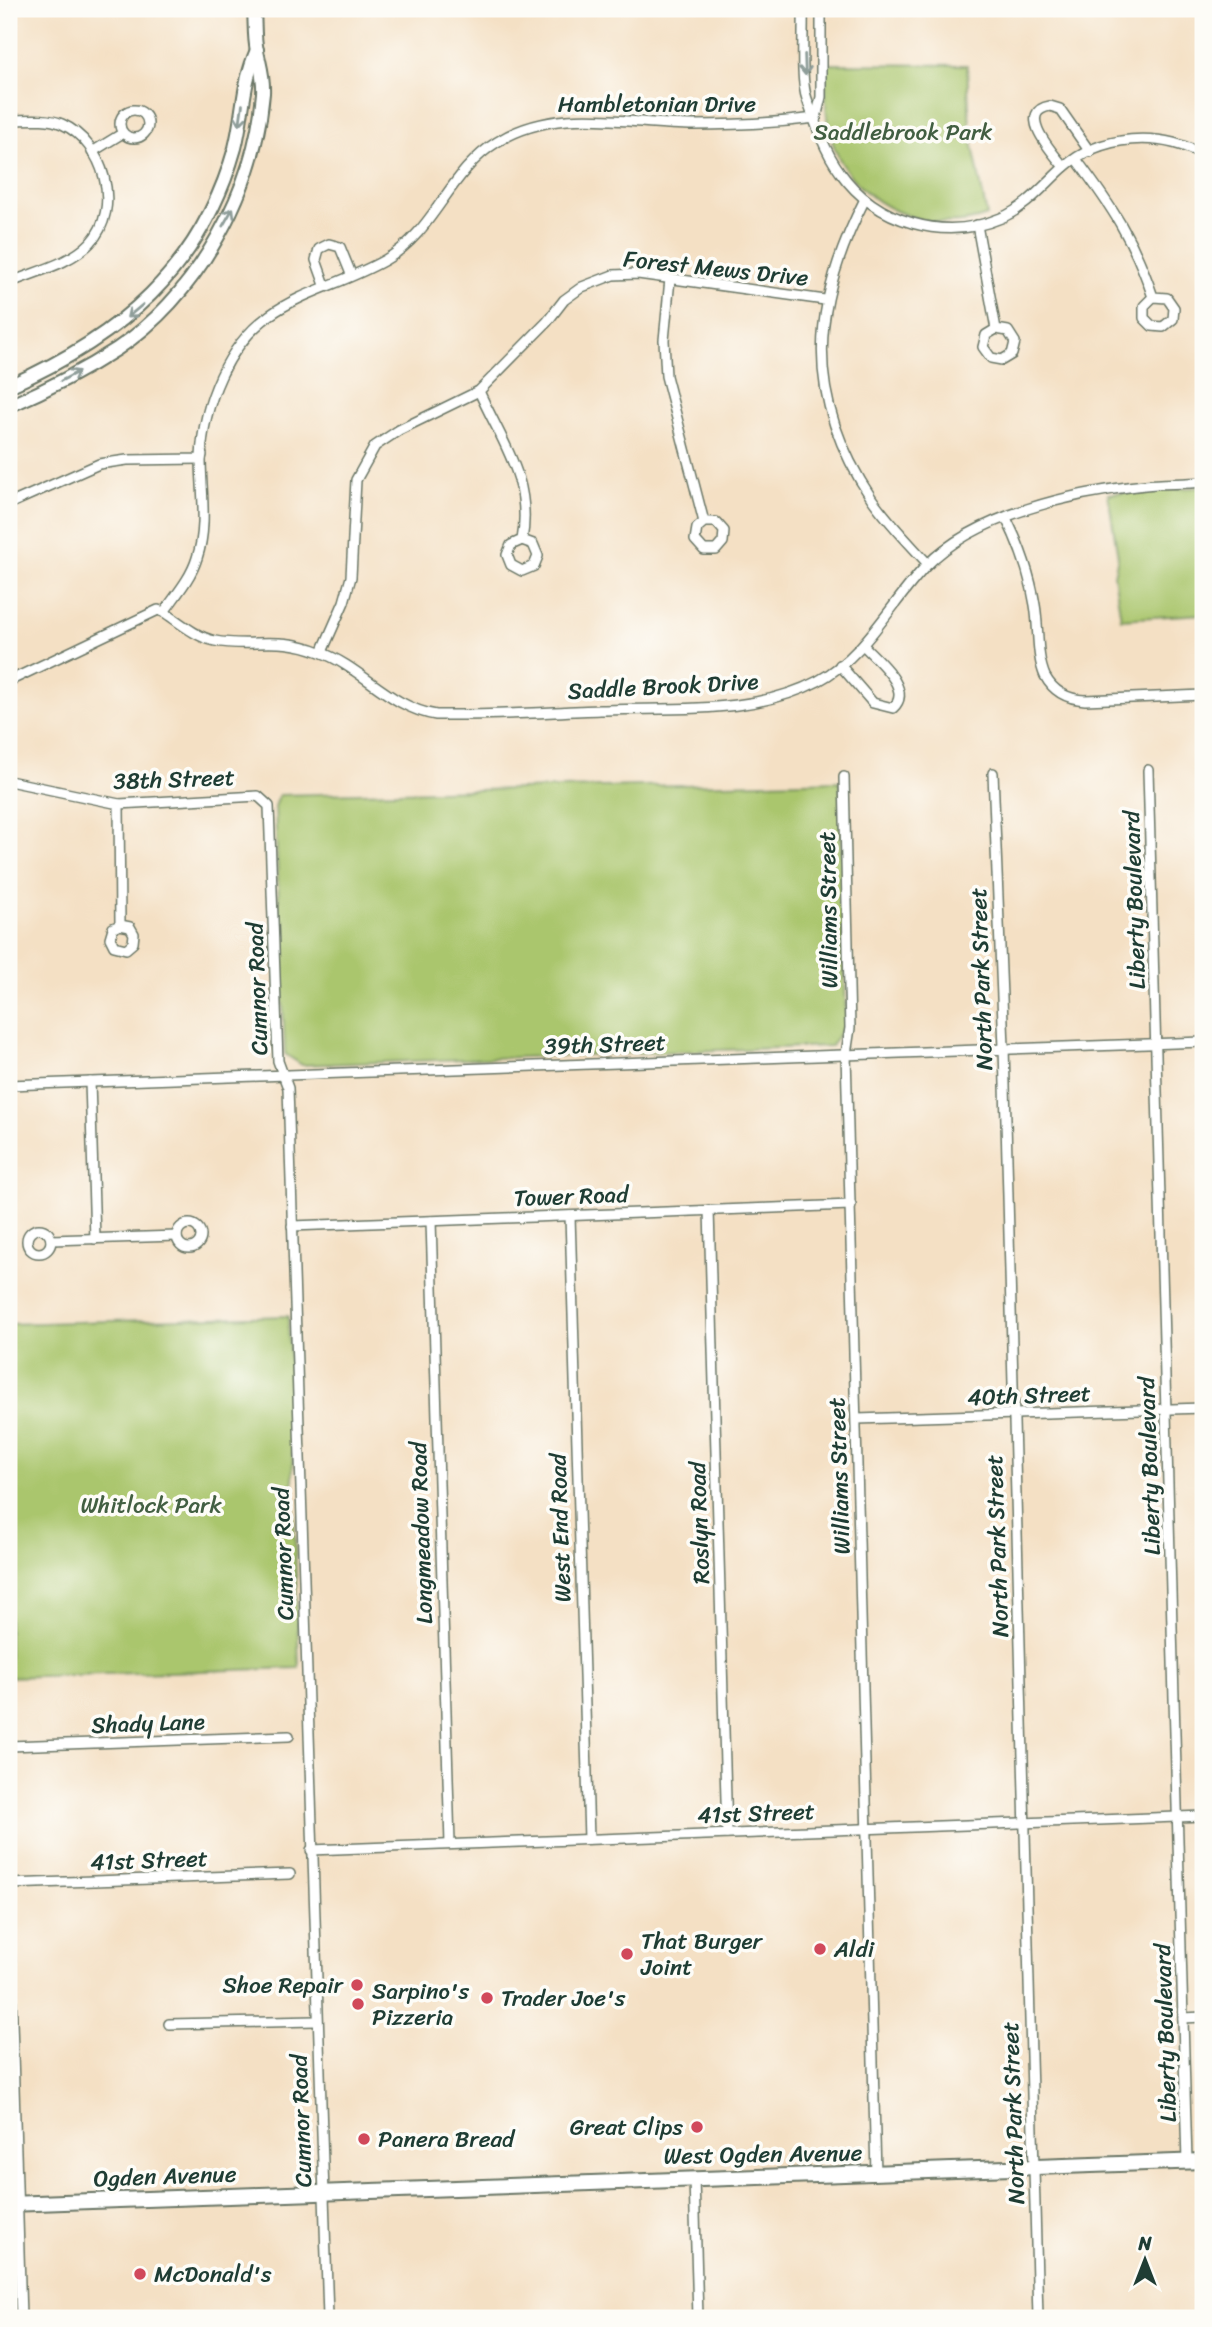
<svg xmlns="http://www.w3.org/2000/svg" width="1212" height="2327" font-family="Sriracha,sans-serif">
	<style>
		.green { fill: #aac66d; stroke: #648250; stroke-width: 2 }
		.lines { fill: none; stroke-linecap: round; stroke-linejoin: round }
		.street-casing { stroke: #6a7666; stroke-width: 12 }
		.secondary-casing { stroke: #6a7666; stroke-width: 16 }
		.primary-casing { stroke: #6a7666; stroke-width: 18 }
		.street { stroke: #fff; stroke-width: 9 }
		.secondary { stroke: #fff; stroke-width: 12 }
		.primary { stroke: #fff; stroke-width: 14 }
		.oneway { stroke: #8f9e9a }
		.poi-dot { fill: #d1495b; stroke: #fdfcf7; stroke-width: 2.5 }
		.labels { text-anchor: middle; stroke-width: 7; stroke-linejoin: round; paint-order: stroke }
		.street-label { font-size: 23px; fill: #1f3d34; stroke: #fdfcf7 }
		.park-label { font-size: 23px; fill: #425f42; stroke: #fdfcf7 }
		.poi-label { font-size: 23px; fill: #1f3d34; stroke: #fdfcf7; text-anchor: start }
	</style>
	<rect width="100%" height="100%" fill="#fdfcf7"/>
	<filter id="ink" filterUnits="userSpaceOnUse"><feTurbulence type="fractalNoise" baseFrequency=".0143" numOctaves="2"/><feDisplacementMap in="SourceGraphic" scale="14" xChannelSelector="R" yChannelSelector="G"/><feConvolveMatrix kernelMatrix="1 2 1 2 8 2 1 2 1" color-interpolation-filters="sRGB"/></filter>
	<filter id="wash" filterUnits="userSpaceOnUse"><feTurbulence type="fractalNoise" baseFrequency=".00686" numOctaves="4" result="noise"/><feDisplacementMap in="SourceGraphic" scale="28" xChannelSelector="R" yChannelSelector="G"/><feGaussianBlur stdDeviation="1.57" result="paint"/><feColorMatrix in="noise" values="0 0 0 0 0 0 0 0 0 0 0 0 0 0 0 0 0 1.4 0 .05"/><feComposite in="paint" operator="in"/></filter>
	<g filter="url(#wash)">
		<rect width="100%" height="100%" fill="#f4e0c4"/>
		<g class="green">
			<path d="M827 64 967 65 970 131 987 216C930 237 857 206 835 149 824 122 825 92 827 64Z"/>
			<path d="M1203 487V614L1121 619 1114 575 1118 557 1108 494Z"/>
			<path d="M840 781 846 1023 831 1046 302 1065 285 1054 275 807 279 795Z"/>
			<path d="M288 1316 299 1668 9 1677V1324Z"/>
		</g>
	</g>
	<g filter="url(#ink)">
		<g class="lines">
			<defs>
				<g id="street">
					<path d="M803 9C804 31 800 80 807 99 815 123 825 152 840 172 876 223 944 242 1001 218 1027 207 1043 186 1063 168 1101 134 1160 131 1203 155"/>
					<circle cx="134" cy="124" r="14"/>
					<path d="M816 118 821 97V9"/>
					<path d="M9 120C26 120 46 117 62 124 104 143 123 208 90 243 70 264 34 272 9 283"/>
					<path d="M92 152 123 133"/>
					<path d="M1076 159C1112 207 1134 240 1153 297L1144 306V318L1152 326 1163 327 1173 319 1174 308 1167 298 1153 297"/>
					<path d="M1064 167C1053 153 1015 112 1050 106L1060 109 1090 152"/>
					<path d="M865 199C811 305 803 396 872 499 888 522 909 543 928 564"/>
					<path d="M977 225 996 329 986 335 983 347 991 358 1002 360 1012 354 1015 342 1008 331 996 329"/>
					<path d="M670 279 664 340 666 376 704 522 697 528 695 540 704 550H716L723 542 724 531 716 522H704"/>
					<path d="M325 285 316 260 319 249 329 244 340 247 351 274"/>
					<path d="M479 391C501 441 533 480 522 540L511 545 507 555 511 565 522 571 534 566 538 556 533 544 522 540"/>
					<path d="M9 504 99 464 127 460 201 459 202 455"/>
					<path d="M1006 518C1020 546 1030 574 1035 605 1039 627 1036 656 1045 676 1053 691 1067 699 1085 700L1203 695"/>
					<path d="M164 612C179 622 196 637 215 641 252 648 279 635 320 652 363 668 389 707 436 715 491 716 546 712 600 710 672 707 752 716 818 681 866 655 890 604 926 566 976 514 1076 492 1145 485 1164 483 1184 484 1203 482"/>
					<path d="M164 612C176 595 191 578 197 558 208 526 201 491 201 458 202 429 209 402 221 376 259 295 319 297 385 260 435 232 448 172 497 142 558 104 627 125 694 125 735 125 775 123 816 118"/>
					<path d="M322 652 344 602 351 577 356 480 375 446 399 430 479 391 547 322 564 300 582 287 613 275 638 274 825 300"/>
					<path d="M840 665 873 703 893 708C914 689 876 659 863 645"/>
					<path d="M9 681 158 610 164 612"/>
					<path d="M1148 770 1187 2162"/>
					<path d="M993 773 1004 1047 1038 2318"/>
					<path d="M844 777 850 1028 846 1054 876 2174"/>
					<path d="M9 781 119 804 258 796 269 806 278 1061 288 1088 328 2318"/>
					<path d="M119 804 120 925 113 928 110 938 114 946 126 949 133 943 134 934 130 927 120 925"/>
					<path d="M90 1082 95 1239"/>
					<path d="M9 1085 1203 1042"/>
					<path d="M709 1210 727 1834"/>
					<path d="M570 1216 589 1839"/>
					<path d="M431 1221 450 1844"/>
					<circle cx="189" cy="1236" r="12"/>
					<path d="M292 1226 851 1205"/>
					<circle cx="39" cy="1241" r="12"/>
					<path d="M51 1240 177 1236"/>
					<path d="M857 1419 1203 1408"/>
					<path d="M9 1746 289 1736"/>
					<path d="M311 1850 1203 1816"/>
					<path d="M9 1884 290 1874"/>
					<path d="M10 1954 21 2318"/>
					<path d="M1183 2018 1203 2017"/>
					<path d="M169 2024 316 2021"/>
					<path d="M694 2178 698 2318"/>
				</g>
				<g id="secondary">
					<path d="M9 386C120 337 201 269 235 148 244 112 242 84 257 50"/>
					<path d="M9 406C46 390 83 371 117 349 199 294 255 190 263 93 264 77 260 66 257 51 254 38 255 23 254 9"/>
				</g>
				<path id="primary" d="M9 2204 1203 2161"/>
			</defs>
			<use href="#street" class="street-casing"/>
			<use href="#secondary" class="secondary-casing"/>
			<use href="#primary" class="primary-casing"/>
			<use href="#street" class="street"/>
			<use href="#secondary" class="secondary"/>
			<use href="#primary" class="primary"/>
		</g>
		<defs><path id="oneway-shaft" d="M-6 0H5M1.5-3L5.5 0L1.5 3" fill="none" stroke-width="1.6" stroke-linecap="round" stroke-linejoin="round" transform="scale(1.75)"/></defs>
		<g class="oneway">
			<use href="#oneway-shaft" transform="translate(805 65) rotate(88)"/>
			<use href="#oneway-shaft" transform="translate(241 115) rotate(98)"/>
			<use href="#oneway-shaft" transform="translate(228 217) rotate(-60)"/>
			<use href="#oneway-shaft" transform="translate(135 311) rotate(140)"/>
			<use href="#oneway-shaft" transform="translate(70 376) rotate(-28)"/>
		</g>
	</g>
	<g class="poi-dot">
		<circle cx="820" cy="1949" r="7"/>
		<circle cx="627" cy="1954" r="7"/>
		<circle cx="357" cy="1985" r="7"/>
		<circle cx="487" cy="1998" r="7"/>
		<circle cx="358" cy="2004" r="7"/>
		<circle cx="697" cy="2127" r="7"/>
		<circle cx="364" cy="2139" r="7"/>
		<circle cx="140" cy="2274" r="7"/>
	</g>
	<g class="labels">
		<g class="street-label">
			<text x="657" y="112">Hambletonian Drive</text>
			<text transform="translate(716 268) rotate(6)" y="8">Forest Mews Drive</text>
			<text transform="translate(663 686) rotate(-3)" y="8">Saddle Brook Drive</text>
			<text transform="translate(174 779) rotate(-2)" y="8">38th Street</text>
			<text transform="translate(1134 900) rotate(-92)" y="8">Liberty Boulevard</text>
			<text transform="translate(828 910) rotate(-91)" y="8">Williams Street</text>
			<text transform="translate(981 979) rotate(-92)" y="8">North Park Street</text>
			<text transform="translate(257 989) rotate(-92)" y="8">Cumnor Road</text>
			<text transform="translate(605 1044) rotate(-2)" y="8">39th Street</text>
			<text transform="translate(571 1196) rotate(-2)" y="8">Tower Road</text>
			<text transform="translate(1029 1395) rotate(-2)" y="8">40th Street</text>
			<text transform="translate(1149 1466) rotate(-92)" y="8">Liberty Boulevard</text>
			<text transform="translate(839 1476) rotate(-92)" y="8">Williams Street</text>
			<text transform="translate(699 1523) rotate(-92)" y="8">Roslyn Road</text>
			<text transform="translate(560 1528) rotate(-92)" y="8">West End Road</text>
			<text transform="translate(421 1533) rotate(-92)" y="8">Longmeadow Road</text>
			<text transform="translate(997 1546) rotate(-92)" y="8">North Park Street</text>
			<text transform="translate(283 1554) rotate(-92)" y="8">Cumnor Road</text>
			<text transform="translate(148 1723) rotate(-2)" y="8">Shady Lane</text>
			<text transform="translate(756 1813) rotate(-2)" y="8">41st Street</text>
			<text transform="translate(149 1860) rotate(-2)" y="8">41st Street</text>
			<text transform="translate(1165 2033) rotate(-92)" y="8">Liberty Boulevard</text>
			<text transform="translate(1013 2113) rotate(-92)" y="8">North Park Street</text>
			<text transform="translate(301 2121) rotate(-92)" y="8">Cumnor Road</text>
			<text transform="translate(763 2154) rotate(-1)" y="8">West Ogden Avenue</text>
			<text transform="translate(165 2176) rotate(-2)" y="8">Ogden Avenue</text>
		</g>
		<g class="park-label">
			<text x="903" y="140">Saddlebrook Park</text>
			<text x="151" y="1513">Whitlock Park</text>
		</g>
		<g class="poi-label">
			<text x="641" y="1949">That Burger<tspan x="641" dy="26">Joint</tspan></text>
			<text x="834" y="1957">Aldi</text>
			<text x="343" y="1993" text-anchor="end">Shoe Repair</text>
			<text x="372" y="1999">Sarpino's<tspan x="372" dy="26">Pizzeria</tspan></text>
			<text x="501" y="2006">Trader Joe's</text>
			<text x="683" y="2135" text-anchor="end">Great Clips</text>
			<text x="378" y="2147">Panera Bread</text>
			<text x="154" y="2282">McDonald's</text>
		</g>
	</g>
	<rect width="1212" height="2327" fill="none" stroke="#fdfcf7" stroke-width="35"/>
	<g transform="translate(1145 2260)" stroke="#fdfcf7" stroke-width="5" paint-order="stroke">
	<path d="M0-5L12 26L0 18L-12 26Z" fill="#1f3d34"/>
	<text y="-10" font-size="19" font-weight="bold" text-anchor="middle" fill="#1f3d34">N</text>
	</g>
</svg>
